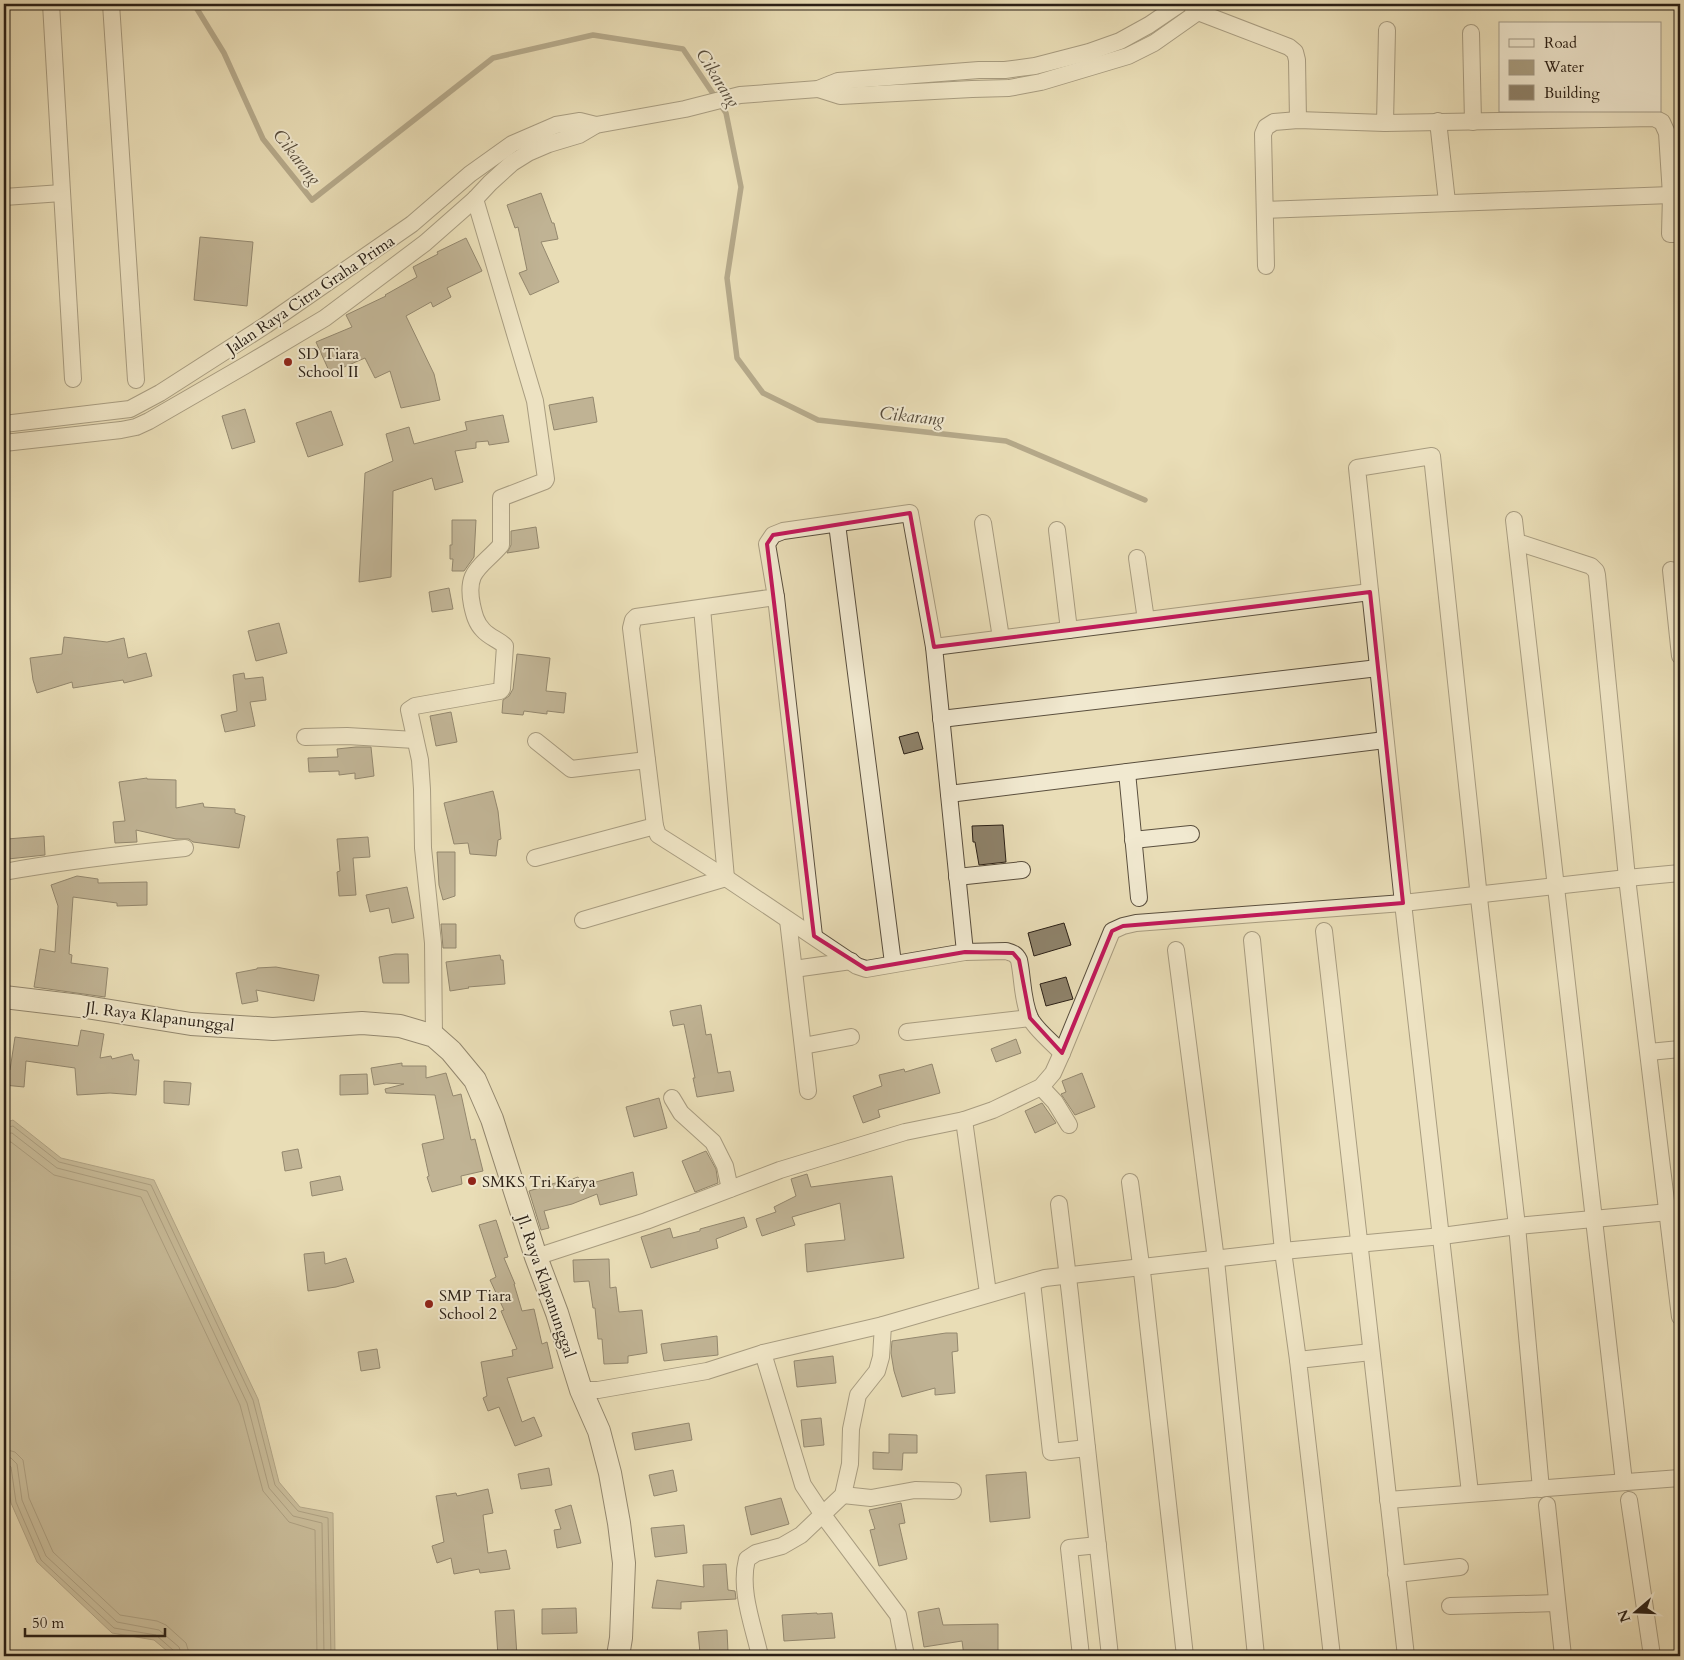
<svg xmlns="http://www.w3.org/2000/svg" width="1684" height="1660" font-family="Cardo,serif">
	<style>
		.water { fill: #a89d80; stroke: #766b56 }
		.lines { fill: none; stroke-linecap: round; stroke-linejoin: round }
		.shore { stroke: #6a5e4b; stroke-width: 1 }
		.stream { stroke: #766b56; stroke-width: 5.5 }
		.building { fill: #8e826a; stroke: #2b2016 }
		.street-casing { stroke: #5a4f3e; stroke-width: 18 }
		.secondary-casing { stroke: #2b2016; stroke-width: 24 }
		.street { stroke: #f1e9d0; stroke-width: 16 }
		.secondary { stroke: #f1e9d0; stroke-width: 22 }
		.marked { fill: none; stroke: #c2185b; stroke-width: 4; stroke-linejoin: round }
		.poi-dot { fill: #8f2418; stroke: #f1e9d0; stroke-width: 2 }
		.labels { text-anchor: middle; stroke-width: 4; stroke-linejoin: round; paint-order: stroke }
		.street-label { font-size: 16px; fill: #2b2016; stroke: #f1e9d0 }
		.poi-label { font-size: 16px; fill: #2b2016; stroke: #f1e9d0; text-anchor: start }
		.water-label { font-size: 18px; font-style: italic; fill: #574c3b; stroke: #f1e9d0 }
	</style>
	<rect width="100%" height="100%" fill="#e9ddb7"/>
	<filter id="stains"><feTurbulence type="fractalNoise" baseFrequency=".004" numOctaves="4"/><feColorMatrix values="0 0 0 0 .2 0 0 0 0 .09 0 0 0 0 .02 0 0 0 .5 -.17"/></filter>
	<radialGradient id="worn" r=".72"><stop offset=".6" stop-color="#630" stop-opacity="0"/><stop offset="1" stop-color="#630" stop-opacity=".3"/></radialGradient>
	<path class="water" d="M13 1120 61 1158 154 1180 258 1399 279 1482 300 1507 333 1513 335 1656H173L154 1640 112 1633 37 1562 11 1503 4 1451V1123Z"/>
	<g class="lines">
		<g class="shore">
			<path d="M4 1128 13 1126 59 1162 151 1185 253 1400 275 1485 298 1511 328 1518 331 1656"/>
			<path d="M4 1134 12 1133 57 1168 147 1191 247 1403 269 1488 293 1516 322 1523 324 1656"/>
			<path d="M4 1142H11L54 1175 141 1197 240 1405 263 1491 289 1522 315 1530 317 1656"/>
			<path d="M4 1449 15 1452 23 1460 29 1498 53 1552 120 1615 157 1621 166 1625 186 1643 190 1656"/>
			<path d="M4 1457 11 1458 17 1464 22 1500 46 1556 117 1622 159 1630 179 1647 182 1656"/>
			<path d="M4 1463 8 1464 11 1467 16 1502 41 1560 114 1628 156 1635 174 1651 176 1656"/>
		</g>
		<path class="stream" d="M194 4 224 53 263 139 312 200 493 58 593 35 683 49 726 113 741 187 727 278 737 358 763 393 818 420 1006 441 1145 500"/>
	</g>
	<g class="building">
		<path d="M541 193 552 223H554L558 239 541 242 559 282 530 295 519 273 527 270 518 227 515 228 507 205Z"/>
		<path d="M200 237 253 242 247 306 194 300Z"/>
		<path d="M466 238 482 271 447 288 451 297 433 307 431 302 406 316 434 374 440 400 401 408 390 371 375 378 365 358 330 373 316 342 352 327 346 315 386 296 385 295 417 277 413 267 438 254 437 252Z"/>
		<path d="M593 397 597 422 554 430 549 405Z"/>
		<path d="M245 409 255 442 232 449 222 416Z"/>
		<path d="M331 411 343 445 308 457 296 423Z"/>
		<path d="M503 415 509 442 489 445 488 441 476 442V448L455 451 463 482 435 490 432 478 393 491 391 577 359 582 365 473 393 461 386 434 409 427 414 444 467 430 465 422Z"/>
		<path d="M452 520H476L474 557 464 571H452L453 559H450V545H452Z"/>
		<path d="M536 527 539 548 507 553 511 545V531Z"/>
		<path d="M449 588 453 609 432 612 429 592Z"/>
		<path d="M279 623 287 653 256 661 248 631Z"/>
		<path d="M64 637 107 642 124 638 128 658 146 653 152 676 124 683 123 680 73 688 72 682 37 693 33 680 30 658 62 654Z"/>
		<path d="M517 654 550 658 546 691 566 693 564 713 547 711V714L524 711 523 715 502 713 503 700 509 696 513 689Z"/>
		<path d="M244 673 245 679 263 677 266 700 250 702 255 726 225 732 221 715 237 711 233 675Z"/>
		<path d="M451 712 457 742 436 746 430 716Z"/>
		<path d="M918 732 923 749 904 754 899 737Z"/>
		<path d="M356 747H371L374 776 355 779V773L339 775V771L309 772 308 758 338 757 337 749Z"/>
		<path d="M147 778V779L176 780V808L203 803 204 807 235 809V813L245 816 239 848 193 842 189 839H176L136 830 137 842 115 843 113 822 125 821 119 782Z"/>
		<path d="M493 791 498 811 501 839 498 840 496 856 470 854 468 843 454 844 444 803Z"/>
		<path d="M1003 825 1006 862 979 865 975 842H973L972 826Z"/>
		<path d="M44 836 45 855 8 859 7 839Z"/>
		<path d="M368 837 370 857 353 858 356 895 339 896 337 872 340 871 337 839Z"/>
		<path d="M437 852H455V896L443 900 439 885Z"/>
		<path d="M77 876 98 879V883L147 882V905L117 906V903L73 897 69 954 72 955 71 963 108 968 105 997 34 987 40 949 55 952 58 906 51 885Z"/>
		<path d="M407 887 414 918 392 923 389 908 370 912 366 895Z"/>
		<path d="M1064 923 1071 945 1034 956 1028 933Z"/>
		<path d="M441 924H456V948H443Z"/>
		<path d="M395 954H408L409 983H383L379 957Z"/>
		<path d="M500 955 501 960H503L505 984 468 987 469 988 450 991 446 962Z"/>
		<path d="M276 967 319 975 314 1001 256 990 258 1001 242 1004 236 973 257 969V968Z"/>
		<path d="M1066 977 1073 999 1046 1006 1040 984Z"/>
		<path d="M701 1005 706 1035 711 1034 718 1073 730 1071 734 1091 697 1097 693 1078H695L684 1024 673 1026 670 1011Z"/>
		<path d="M81 1030 104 1034 100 1058 111 1056 112 1059 132 1054 134 1060H139L136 1095 110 1093 77 1095 75 1068 26 1061 24 1087 4 1085V1069L10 1070 15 1037 78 1046Z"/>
		<path d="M1016 1039 1021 1053 996 1062 991 1049Z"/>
		<path d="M402 1063V1066H426V1078L446 1073 453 1096 461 1094 471 1140 475 1139 483 1171 461 1176 462 1184 432 1192 427 1177 429 1176 422 1144 444 1139 435 1095 386 1093 385 1089 404 1084 386 1083 374 1085 371 1068Z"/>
		<path d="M932 1064 940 1093 878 1110 880 1117 863 1123 853 1096 882 1086 879 1075 904 1069 905 1072Z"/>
		<path d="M1082 1073 1095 1107 1075 1115 1061 1094 1066 1092 1062 1081Z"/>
		<path d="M367 1074 368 1094 340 1095V1075Z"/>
		<path d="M164 1081 191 1083 189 1105 164 1103Z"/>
		<path d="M659 1098 667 1128 634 1137 626 1107Z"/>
		<path d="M1042 1103 1056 1123 1035 1133 1025 1111Z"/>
		<path d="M298 1149 302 1168 285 1171 282 1152Z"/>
		<path d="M706 1151 716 1169 718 1183 695 1192 682 1161Z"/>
		<path d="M633 1172 637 1195 600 1205 597 1194 572 1204 544 1211 549 1228 541 1230 529 1191 562 1181V1183L578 1177 581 1186Z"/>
		<path d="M807 1174 811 1187 892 1176 904 1258 807 1272 805 1244 845 1240 840 1203 792 1217 795 1225 762 1236 756 1219 776 1212 774 1207 796 1196 791 1179Z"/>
		<path d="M340 1176 343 1190 312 1196 310 1182Z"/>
		<path d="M744 1217 747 1227 716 1239 718 1248 651 1268 641 1237 670 1228 673 1238 700 1231V1229Z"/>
		<path d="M496 1220 508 1257 504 1258 515 1284H514L522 1311 534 1309 542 1344 547 1342 553 1368 507 1378 522 1422 534 1417 542 1436 515 1446 499 1407 488 1411 483 1398 487 1396 481 1362 513 1356 512 1350 517 1349 501 1311 504 1310 490 1280 496 1277 479 1225Z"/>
		<path d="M324 1252 325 1264 346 1258 354 1282 336 1287 308 1291 304 1254Z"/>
		<path d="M609 1259 610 1288 616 1287 619 1312 642 1310 647 1353 628 1356V1363L604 1364 602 1339H598L595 1308H593L589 1281 574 1282 573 1260Z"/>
		<path d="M946 1333H957L958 1351 952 1352 955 1393 935 1395V1388L902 1397 894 1371 891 1353 892 1341Z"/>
		<path d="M717 1336 718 1355 664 1361 661 1344Z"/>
		<path d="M377 1349 380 1368 361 1371 358 1352Z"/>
		<path d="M833 1356 836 1383 797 1387 794 1361Z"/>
		<path d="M821 1418 824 1445 804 1447 801 1420Z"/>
		<path d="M689 1423 692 1440 635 1450 632 1433Z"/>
		<path d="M889 1434 917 1435V1453H903L902 1470 873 1469V1452L889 1453Z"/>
		<path d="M549 1468 552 1485 521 1489 518 1474Z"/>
		<path d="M673 1470 677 1491 654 1496 649 1475Z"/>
		<path d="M1026 1472 1030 1518 990 1522 986 1475Z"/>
		<path d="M488 1489 493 1513 483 1515 488 1553 506 1550 510 1569 480 1573 479 1569 454 1574 451 1558 437 1563 432 1546 444 1542 436 1496 456 1493 457 1496Z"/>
		<path d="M781 1498 789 1524 751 1535 745 1507Z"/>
		<path d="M901 1503 905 1523 899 1524 907 1559 879 1566 870 1530 875 1529 869 1510Z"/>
		<path d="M571 1505 581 1543 557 1548 554 1530 561 1529 555 1510Z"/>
		<path d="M684 1525 687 1553 655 1557 651 1528Z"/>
		<path d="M726 1564 728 1590 735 1591 736 1599 681 1602V1609L652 1608 657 1580 704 1587 703 1565Z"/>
		<path d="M576 1608 577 1633 542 1634V1609Z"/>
		<path d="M939 1608 943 1625 998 1624V1656H964L962 1641 924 1647 918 1612Z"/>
		<path d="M514 1610 517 1656H498L495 1611Z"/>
		<path d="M817 1613V1614L832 1613 835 1638 784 1641 782 1615Z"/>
		<path d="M727 1630 728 1652 700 1653 698 1632Z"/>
	</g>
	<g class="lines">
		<defs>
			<g id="street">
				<path d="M51 4 73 379"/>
				<path d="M111 4 136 380"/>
				<path d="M1191 5 1198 12 1289 47 1295 52 1297 60 1298 120"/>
				<path d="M1471 33 1473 122"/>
				<path d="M818 89 840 96 972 89 1009 88 1041 82 1128 56 1154 43 1198 12 1200 4"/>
				<path d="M1438 121 1447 202"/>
				<path d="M1385 123 1387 30"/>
				<path d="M4 197 62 193"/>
				<path d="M1265 210 1671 195"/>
				<path d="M1266 266 1263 134 1266 127 1274 122 1298 120 1385 123 1654 118 1662 122 1667 133 1671 195 1670 234H1680"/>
				<path d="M4 424 130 409 160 393 266 325 412 224 470 174 512 144 556 125 580 121 596 125"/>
				<path d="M4 443 121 430 136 427 149 421 246 365 325 318 425 243 475 199 490 183 512 163 528 153 549 144 579 135 596 125 685 109 740 95 818 89 838 81 979 70H1005L1035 66 1089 52 1120 41 1149 25 1180 4"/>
				<path d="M1514 520 1624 1482"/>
				<path d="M983 523 1001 638"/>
				<path d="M837 524 893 963"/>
				<path d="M1057 530 1069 630"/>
				<path d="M1517 542 1591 566 1596 571 1597 575 1627 878 1680 1317"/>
				<path d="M1137 558 1146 620"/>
				<path d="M1671 570 1680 656"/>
				<path d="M776 597 814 936"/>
				<path d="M934 647 1370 592"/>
				<path d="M941 719 1378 668"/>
				<path d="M305 737 347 736 415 740"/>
				<path d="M536 741 571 769 647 760"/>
				<path d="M1127 772 1139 898"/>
				<path d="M949 794 1385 740"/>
				<path d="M1133 840 1191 834"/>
				<path d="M535 858 655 826"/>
				<path d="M4 872C64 861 124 854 185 848"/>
				<path d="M957 877 1022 870"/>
				<path d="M583 920 726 878 702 608"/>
				<path d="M788 920 808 1091"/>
				<path d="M1324 931 1406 1656"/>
				<path d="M1252 940 1283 1251 1298 1360"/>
				<path d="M1176 950 1216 1260 1256 1656"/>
				<path d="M965 952 934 647 910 513 783 531 773 535 767 544 776 597 636 617 633 620 631 628 655 826 658 835 726 878 857 966 866 969 965 952 1006 951C1013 953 1016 954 1019 960 1023 979 1022 1000 1030 1018 1036 1030 1053 1043 1062 1053"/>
				<path d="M794 969 851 961"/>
				<path d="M907 1032 1030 1018"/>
				<path d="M434 1036 433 943 423 848 422 789 420 760 409 710 415 706 500 691 502 689 505 646C499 640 489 637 483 630 476 623 474 614 472 605 465 570 481 568 501 545V498L545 481 546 479 535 401 475 199"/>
				<path d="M803 1046 851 1037"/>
				<path d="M1649 1052 1680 1049"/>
				<path d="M1041 1087 1055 1102 1069 1125"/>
				<path d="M672 1098 681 1113 713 1142 725 1166 730 1189"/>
				<path d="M964 1120 988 1293"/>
				<path d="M1130 1182 1143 1280 1185 1656"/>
				<path d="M1059 1204 1070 1294 1110 1656"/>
				<path d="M536 1257 646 1221 780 1170 905 1132 964 1120 993 1110 1041 1087 1053 1073 1062 1053 1112 931 1123 926 1136 923 1403 903 1627 878 1680 873"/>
				<path d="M1032 1282 1051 1452 1087 1448"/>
				<path d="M763 1353 803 1485 823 1515 898 1615 906 1656"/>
				<path d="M581 1390H598L707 1371 763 1353 883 1325 1045 1278 1283 1251 1442 1236 1517 1226 1680 1211"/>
				<path d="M1470 1493 1403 903 1357 468 1432 456 1480 907 1517 1226 1541 1489"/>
				<path d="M843 1495 871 1498 915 1490 953 1491"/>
				<path d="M1388 1500 1680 1478"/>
				<path d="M1629 1500 1652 1656"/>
				<path d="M1547 1505 1563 1656"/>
				<path d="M1396 1574 1460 1567"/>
				<path d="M1450 1606 1557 1603"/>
				<path d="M760 1656C753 1625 739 1590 747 1559L756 1553 782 1546 801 1535 843 1495 850 1464 851 1429 858 1395 877 1371 881 1357 883 1325"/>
				<path d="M1081 1656 1069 1548 1098 1545"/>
				<path d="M1332 1656 1298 1360 1371 1352"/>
			</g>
			<path id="secondary" d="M4 997 80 1006 191 1024 273 1029 362 1023 400 1026 434 1036 451 1051 475 1080 492 1119 536 1257 557 1313 581 1390 599 1431 610 1473 619 1523 624 1563 621 1638 618 1656"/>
		</defs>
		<use href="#street" class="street-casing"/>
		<use href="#secondary" class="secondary-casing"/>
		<use href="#street" class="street"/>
		<use href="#secondary" class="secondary"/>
	</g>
	<path d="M0 0H1684V1660H0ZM910 513 934 647 1370 592 1403 903 1123 926 1112 931 1062 1053 1030 1018 1019 960 1013 953 965 952 866 969 814 936 767 544 773 535Z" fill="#e9ddb7" fill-opacity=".55" fill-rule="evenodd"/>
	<path class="marked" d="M910 513 934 647 1370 592 1403 903 1123 926 1112 931 1062 1053 1030 1018 1019 960 1013 953 965 952 866 969 814 936 767 544 773 535Z"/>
	<g class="poi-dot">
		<circle cx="288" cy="362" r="5"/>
		<circle cx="472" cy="1181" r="5"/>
		<circle cx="429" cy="1304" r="5"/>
	</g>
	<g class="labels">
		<g class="street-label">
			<text transform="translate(310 294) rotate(-34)" y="6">Jalan Raya Citra Graha Prima</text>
			<text transform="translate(160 1016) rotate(7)" y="6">Jl. Raya Klapanunggal</text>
			<text transform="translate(547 1286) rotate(71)" y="6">Jl. Raya Klapanunggal</text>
		</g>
		<g class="poi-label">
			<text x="298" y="359">SD Tiara<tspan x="298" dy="18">School II</tspan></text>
			<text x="482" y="1187">SMKS Tri Karya</text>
			<text x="439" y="1301">SMP Tiara<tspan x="439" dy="18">School 2</tspan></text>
		</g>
		<g class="water-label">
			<text transform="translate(718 78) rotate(58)" y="6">Cikarang</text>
			<text transform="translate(297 157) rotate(52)" y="6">Cikarang</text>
			<text transform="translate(912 416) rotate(6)" y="6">Cikarang</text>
		</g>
	</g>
	<rect width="1684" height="1660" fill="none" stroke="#e9ddb7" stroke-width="20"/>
	<rect x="5" y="5" width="1674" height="1650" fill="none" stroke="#2b2016" stroke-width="2.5"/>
	<rect x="10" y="10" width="1664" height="1640" fill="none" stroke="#2b2016"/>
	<rect x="1499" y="22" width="162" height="90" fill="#f1e9d0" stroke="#a29986"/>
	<rect x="1509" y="39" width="25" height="8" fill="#f1e9d0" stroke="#a29986"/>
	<text x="1544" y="48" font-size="15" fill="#2b2016">Road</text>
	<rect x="1509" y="60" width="25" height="15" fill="#a89d80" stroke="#a29986"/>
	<text x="1544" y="72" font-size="15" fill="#2b2016">Water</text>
	<rect x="1509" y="85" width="25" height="15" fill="#8e826a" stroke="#a29986"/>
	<text x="1544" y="98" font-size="15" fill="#2b2016">Building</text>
	<g transform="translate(1636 1612) rotate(251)" stroke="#f1e9d0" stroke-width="4" paint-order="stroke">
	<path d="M0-4L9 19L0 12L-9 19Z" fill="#2b2016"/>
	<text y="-8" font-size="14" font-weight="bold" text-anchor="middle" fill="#2b2016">N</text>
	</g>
	<path d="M25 1628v8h140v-8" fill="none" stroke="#2b2016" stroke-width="2.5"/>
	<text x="32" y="1628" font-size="15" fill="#2b2016" stroke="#f1e9d0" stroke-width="4" paint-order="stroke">50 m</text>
	<rect width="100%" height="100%" filter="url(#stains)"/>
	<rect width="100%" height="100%" fill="url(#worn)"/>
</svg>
